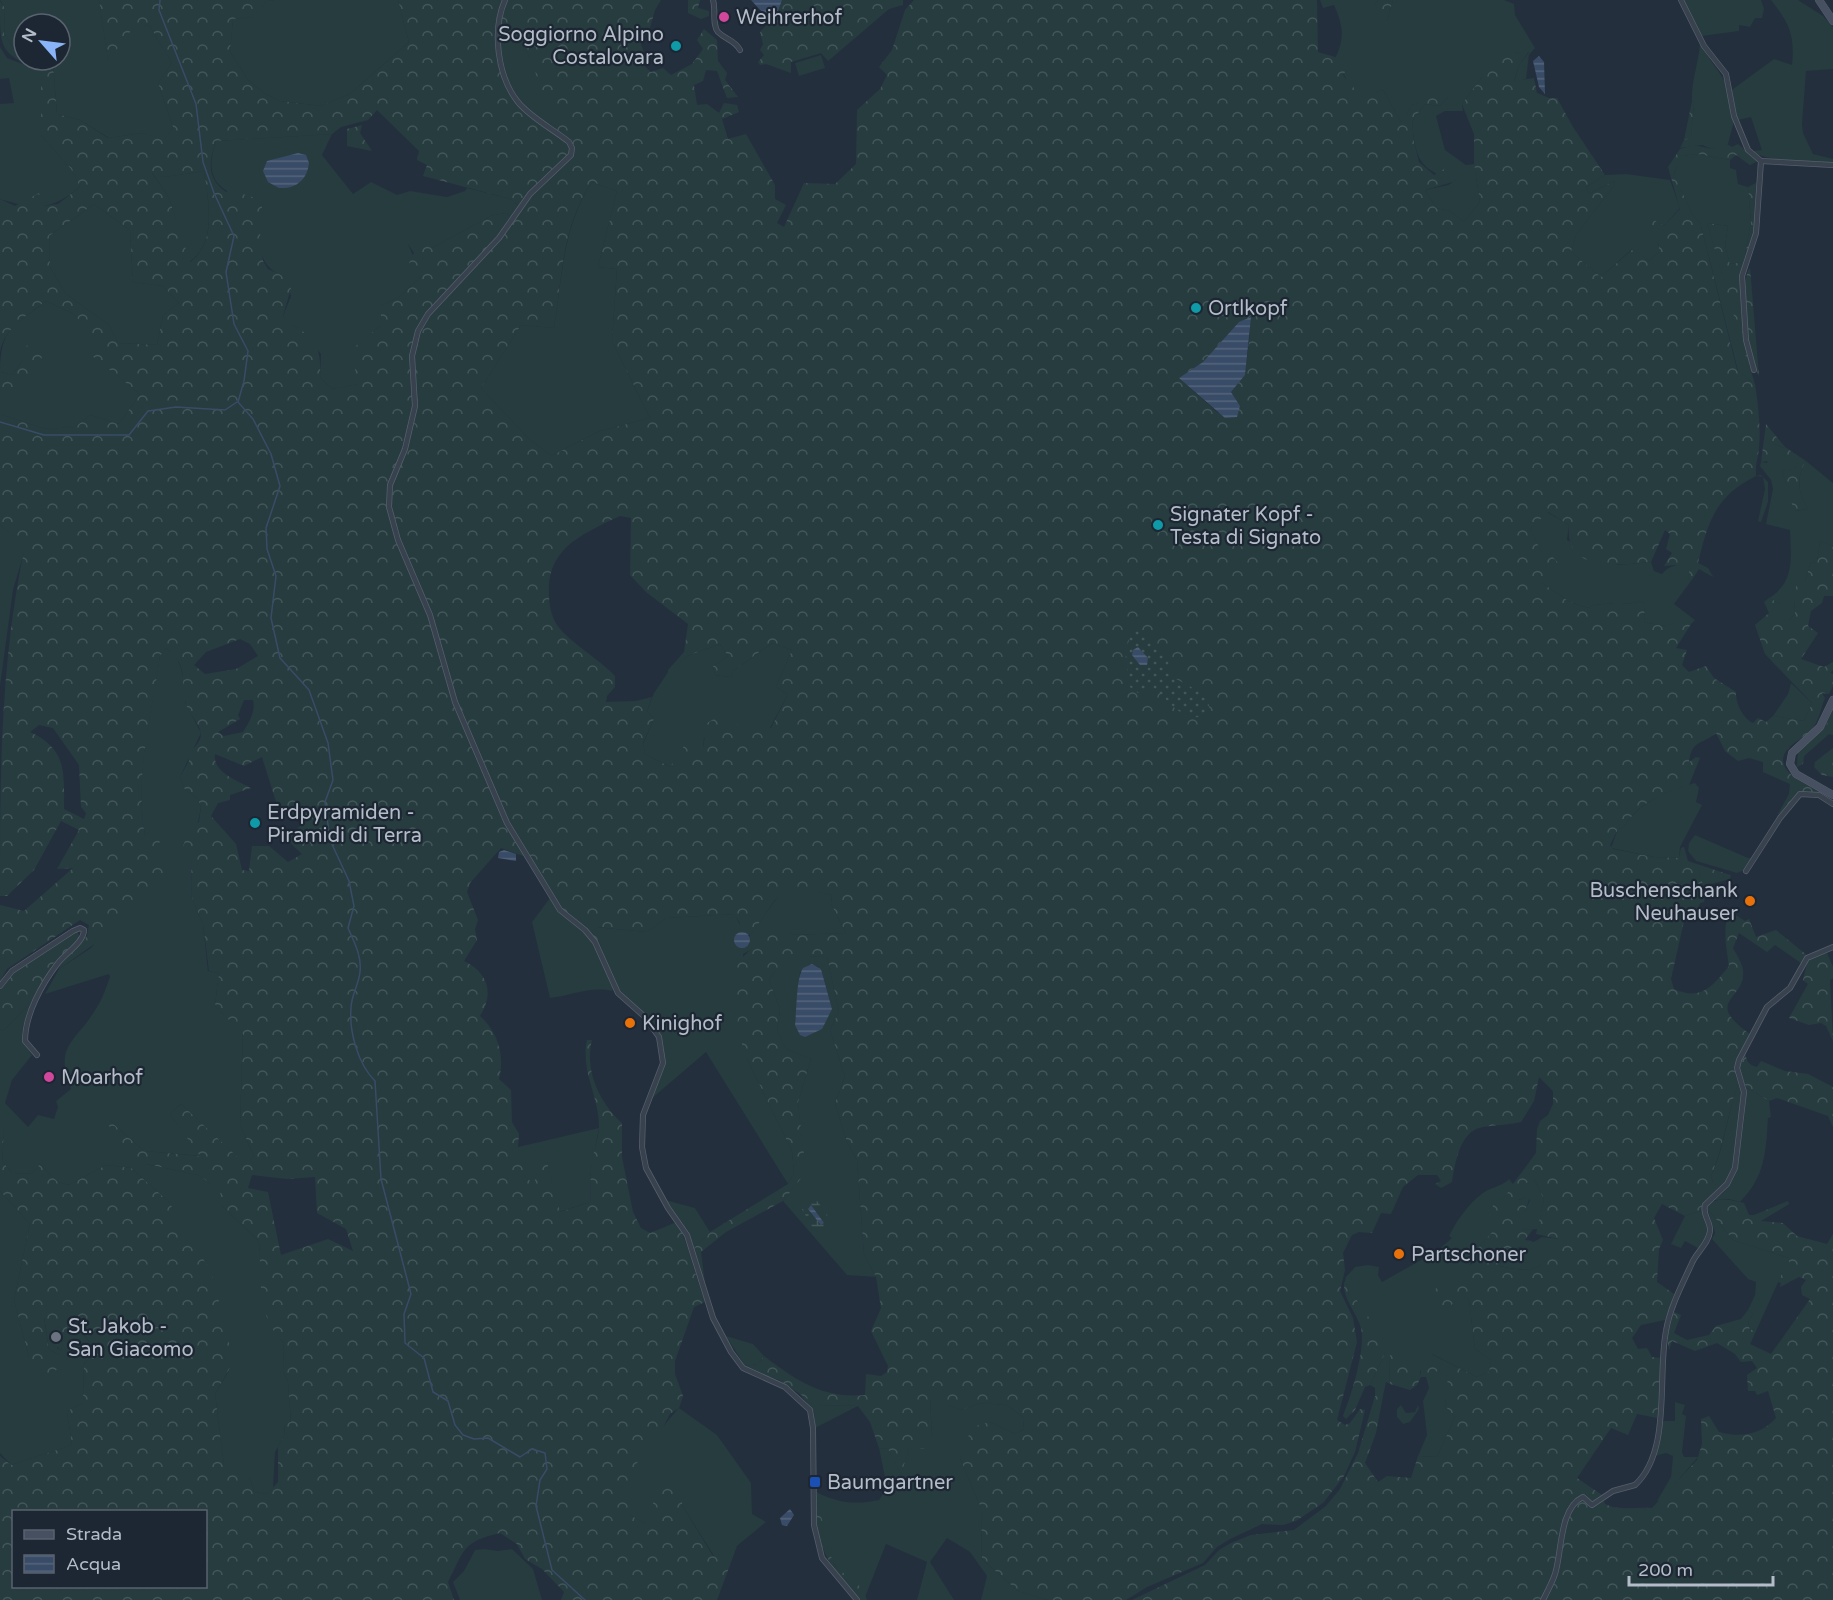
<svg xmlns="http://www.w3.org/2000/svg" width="1833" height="1600" font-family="'Varela Round',sans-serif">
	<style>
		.grass { fill: #263c3f; fill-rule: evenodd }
		.forest { fill: url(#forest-crowns); fill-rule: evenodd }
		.wetland { fill: url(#wetland-marsh) }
		.park { fill: url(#park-dots) }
		.water { fill: url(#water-rules) }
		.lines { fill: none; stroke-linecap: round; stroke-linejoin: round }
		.stream { stroke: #394c67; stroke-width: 1.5 }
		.street-casing { stroke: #565f6c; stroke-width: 6 }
		.secondary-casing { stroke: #565f6c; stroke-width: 8 }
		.street { stroke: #38414e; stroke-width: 4.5 }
		.secondary { stroke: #465061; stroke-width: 7 }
		.hotel-dot { fill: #d1479c; stroke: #1d2633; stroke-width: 2 }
		.culture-dot { fill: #0f9aa8; stroke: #1d2633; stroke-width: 2 }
		.food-dot { fill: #e8710a; stroke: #1d2633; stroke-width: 2 }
		.worship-dot { fill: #6b7280; stroke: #1d2633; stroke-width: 2 }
		.transit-dot { fill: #1a4fb4; stroke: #1d2633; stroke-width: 2 }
		.labels { text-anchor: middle; stroke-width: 4.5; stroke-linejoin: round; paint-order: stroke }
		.poi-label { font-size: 20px; fill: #b4bcc9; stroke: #1d2633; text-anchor: start }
	</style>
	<defs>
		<pattern id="forest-crowns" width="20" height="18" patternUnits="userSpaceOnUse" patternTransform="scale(1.5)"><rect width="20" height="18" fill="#263c3f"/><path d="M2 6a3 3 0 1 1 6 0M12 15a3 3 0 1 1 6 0" fill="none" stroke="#435659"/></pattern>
		<pattern id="wetland-marsh" width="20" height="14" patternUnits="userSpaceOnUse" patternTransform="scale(1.5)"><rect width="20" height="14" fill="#263c3f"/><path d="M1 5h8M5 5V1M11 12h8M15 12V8" fill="none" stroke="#435659"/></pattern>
		<pattern id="park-dots" width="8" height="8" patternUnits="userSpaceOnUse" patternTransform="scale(1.5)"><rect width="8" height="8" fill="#263c3f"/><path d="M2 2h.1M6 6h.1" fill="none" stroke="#435659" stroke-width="1.8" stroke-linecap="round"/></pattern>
		<pattern id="water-rules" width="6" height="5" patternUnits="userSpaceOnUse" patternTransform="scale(1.5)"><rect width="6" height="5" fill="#394c67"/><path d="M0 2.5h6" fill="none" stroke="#53647b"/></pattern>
	</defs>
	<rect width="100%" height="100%" fill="#242f3e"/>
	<g class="grass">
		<path d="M0 0H99L108 60 134 26 149 25 172 63 158 83 173 127 165 140 142 133 109 138 80 120 57 114 53 64 39 60H60V24H24V56L17 54 4 33 5 8Z"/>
		<path d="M274 0H398L409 42 350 94 321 106 280 101 264 93 248 80 230 52 233 19 252 17 267 1Z"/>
		<path d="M1320 0H1378L1375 4 1387 21 1393 0H1504L1514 4 1515 15 1535 48 1529 55 1526 79 1514 82 1519 65 1529 52 1514 53V50L1482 77 1462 104 1463 111H1445L1436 116 1445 150 1466 165 1474 164 1480 202 1464 222 1450 211 1436 208 1425 190 1448 185 1456 180C1419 171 1415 158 1412 121L1425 104 1440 106 1448 97 1411 105 1405 120 1401 122 1383 90 1360 96 1351 87 1335 59C1345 38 1343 25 1334 5L1323 8Z"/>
		<path d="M1684 0H1761L1764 9 1762 18H1755L1750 27 1739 25V31L1702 36Z"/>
		<path d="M1771 0H1798L1823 16 1833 27V69L1806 71 1802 124 1803 133 1813 154 1833 159V163C1813 160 1765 163 1753 151L1762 150 1751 117 1734 121 1728 144 1712 149 1702 145 1680 148 1684 140 1691 137 1694 102 1692 101C1691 80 1699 63 1700 42 1708 61 1723 72 1729 92L1774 59 1792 65C1795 35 1789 23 1771 0Z"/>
		<path d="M500 38C543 38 532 97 557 117L550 125C517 103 500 80 500 38Z"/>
		<path d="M0 47 7 58 41 71V135L71 169 80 187C50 211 36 210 0 199V104L14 103 9 78 0 79Z"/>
		<path d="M821 55 825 68 799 76 795 63Z"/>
		<path d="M332 134 322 155 353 194 371 182 397 195 410 191 447 197 465 191 467 188 511 199 519 206 511 217 506 213 493 215 432 248 408 244 422 276 399 297 381 306V325L352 350 359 384 332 389 320 377 321 354 298 328 287 323 283 316 291 296 284 276C254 267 257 232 261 206 225 192 201 186 216 141Z"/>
		<path d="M1697 154 1730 160V168L1736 170 1738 184 1748 187 1751 221 1744 262 1730 264 1725 246 1728 226 1707 223 1755 384 1738 371 1700 222 1692 214 1674 175 1680 156Z"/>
		<path d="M151 171 164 177 204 171C208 200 218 243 189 262L169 198Z"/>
		<path d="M1626 174 1670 180 1680 208 1664 226 1641 213 1659 246V252L1649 261 1632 249 1601 277 1571 252 1576 235 1615 184 1614 181 1589 194 1586 187 1605 175Z"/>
		<path d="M592 182 617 191 598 267 617 269 612 341 650 418 600 431 551 456 527 437 481 388 521 325 554 328C562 278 563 225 592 182Z"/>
		<path d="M94 204 130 230 133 282 163 286 179 303 163 315 157 345 118 343 109 325 66 294 50 267 49 236Z"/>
		<path d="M46 301 72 313 102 342 88 352 140 394 119 424 90 415 75 427 45 429 0 414V388H28L23 346V360L12 375 0 372C0 328 14 326 46 301Z"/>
		<path d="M1773 443 1784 448 1796 469 1782 471 1795 511 1808 509C1798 495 1796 476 1806 461L1833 483V546L1820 541 1817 563 1811 562 1805 581 1794 598 1795 614 1788 621 1783 613 1782 605 1769 598C1795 582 1791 558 1790 530L1766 524 1773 489 1771 480 1760 466 1761 462 1767 463Z"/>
		<path d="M1761 475 1768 482V502L1761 522 1758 521 1765 489 1763 477 1756 476Z"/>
		<path d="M1547 512 1569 525 1567 540 1618 565 1651 562 1654 571 1662 574C1671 563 1678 565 1691 568L1688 577 1691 581 1674 604 1695 620 1691 624 1681 617C1670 630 1659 625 1644 622L1645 604 1640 601C1623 608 1604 599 1588 608L1570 602 1542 583V553L1530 529Z"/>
		<path d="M0 525 26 546 13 590 0 686Z"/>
		<path d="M772 643 792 650 776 687 788 694 770 728 751 737 704 738 703 749 670 767 645 754 643 744 654 719 647 711 654 693 668 672V674L687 656 720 644 728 656 713 666 715 675 731 677 733 671Z"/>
		<path d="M166 648 176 656 181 668 185 686V702L201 733 180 777 185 790 197 798 201 807 191 859 192 898 203 924 208 971 219 973 215 1006 243 1033 240 1125 254 1156 245 1165 181 1104 170 1114 201 1156 144 1151 109 1120 146 1164 198 1175 221 1189V1205L259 1241C261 1268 264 1324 284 1343L283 1371 288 1382 291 1423H285L284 1437 275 1452 273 1488 267 1494 254 1492 250 1478 224 1466 215 1394 230 1369 222 1353 169 1202 131 1168 106 1165 69 1185 58 1182 40 1164 32 1174 12 1173 2 1161 4 1130 0 1125V1029L3 1031 33 1001C24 1025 15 1034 32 1055L12 1080 5 1103 28 1127 38 1115 54 1119 58 1107 56 1101 71 1089C53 1044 77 1042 97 1007 103 998 106 987 110 977L109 974 45 994 59 969 91 948 120 908 157 824 145 836C134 776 151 716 160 655Z"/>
		<path d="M1791 683 1812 703 1804 721 1773 716 1788 694Z"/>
		<path d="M1695 783 1699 788 1696 802 1702 805 1680 847 1679 858 1654 857 1611 848 1618 829 1624 827C1640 801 1667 791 1695 783Z"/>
		<path d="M1695 835 1748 858H1752L1745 870 1737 873 1696 861 1688 851 1689 843Z"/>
		<path d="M1700 871 1723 879 1724 873 1731 875 1730 879 1708 885 1705 889 1701 881Z"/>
		<path d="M796 887 832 895 831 904 846 933 795 935 773 928 754 948 743 954 747 1059 792 1151 794 1173 788 1184 706 1052 651 1099C670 1060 670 1039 638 1008 633 1002 626 998 621 992 607 975 601 948 596 927L647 932 666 918 735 914 749 945 750 935 782 891Z"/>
		<path d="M550 898C561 915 567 916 581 928 597 943 604 967 614 987L612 991C590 986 571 996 550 998L532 922Z"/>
		<path d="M792 955 827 957 839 1011 830 1030 845 1077 835 1103 847 1142 857 1160 864 1254 876 1277 847 1275 783 1201 805 1172 798 1102 811 1059 786 1049 777 1031 780 1009 769 980 780 963ZM817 966 821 969 832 1009 796 1020 800 972Z"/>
		<path d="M1738 1084 1743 1086 1733 1169 1726 1183H1713L1711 1176C1725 1146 1727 1114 1738 1084Z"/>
		<path d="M1746 1087 1769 1101 1771 1117 1768 1118C1766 1152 1765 1177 1740 1202L1729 1199 1714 1200C1719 1196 1725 1192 1728 1187 1740 1169 1746 1109 1746 1087Z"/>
		<path d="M599 1128 591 1169 590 1202 559 1212 547 1162 534 1185 522 1174 518 1147Z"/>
		<path d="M1509 1179 1513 1184 1535 1180 1544 1200 1538 1229 1523 1230 1521 1219 1530 1200 1527 1197 1518 1200 1509 1193 1503 1198 1496 1229 1479 1247 1446 1309 1462 1294 1469 1300 1475 1349 1491 1360 1489 1372 1477 1377 1432 1354 1438 1370 1449 1377 1445 1406 1455 1417 1437 1457 1418 1456 1427 1435 1423 1401 1429 1388 1426 1377H1421V1371L1389 1356 1390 1384 1386 1382 1383 1396H1375V1388L1370 1385 1385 1353 1349 1301 1348 1285 1344 1284 1346 1277 1355 1267 1368 1265 1379 1267 1378 1275 1382 1282 1437 1251 1452 1238 1449 1236C1457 1220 1468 1204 1483 1193 1491 1187 1501 1187 1509 1179Z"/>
		<path d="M0 1191 30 1224 14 1300 29 1357 60 1355 49 1350 44 1317 62 1329 57 1348 61 1350 69 1317 96 1350 84 1364 83 1403 67 1411 72 1445 11 1465 0 1453Z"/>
		<path d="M665 1200 695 1208 710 1232 693 1249 689 1232Z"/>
		<path d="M1707 1208 1733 1240 1789 1258 1795 1263 1785 1267 1757 1329 1750 1330 1748 1322 1753 1314 1748 1310 1755 1295 1756 1282 1748 1279 1712 1239 1715 1233Z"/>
		<path d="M1702 1210 1709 1232 1698 1248 1685 1241 1681 1248 1671 1244 1685 1216Z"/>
		<path d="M1542 1237 1560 1239C1541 1273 1535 1273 1499 1266 1513 1244 1524 1249 1542 1237Z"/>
		<path d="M726 1336 753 1344 764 1356 758 1364 745 1366Z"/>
		<path d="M799 1393 821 1405 858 1406 815 1428 814 1412Z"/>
		<path d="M1662 1396 1663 1421H1675V1402L1685 1405 1682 1414 1686 1416 1682 1452 1684 1457H1698L1661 1500 1657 1501 1671 1477 1673 1456 1666 1453 1655 1456 1660 1440Z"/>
		<path d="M930 1398 961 1410 981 1403 1007 1405 1023 1417 1024 1429 1015 1434 990 1422 960 1458 981 1508 982 1559 1018 1591 1048 1600H981L987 1576 970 1552 947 1538 930 1562 954 1600H917L927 1562 886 1544 865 1597C861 1582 842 1577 834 1564 822 1541 822 1516 816 1492 838 1503 855 1505 879 1500L887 1487 879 1448 888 1449 901 1473 909 1450 932 1438Z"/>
		<path d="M1401 1405 1406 1413 1415 1412 1418 1405 1419 1409 1410 1422 1403 1424 1397 1417V1409Z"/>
		<path d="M679 1408 717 1435 751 1483 752 1514 766 1522 732 1550 714 1556 682 1505 646 1524 630 1515C630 1503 626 1484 630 1472 632 1466 674 1412 679 1408Z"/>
		<path d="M484 1549 498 1551 512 1549 533 1569 542 1600H460L453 1582 464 1571 475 1550Z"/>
	</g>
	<g class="forest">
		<path d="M99 0H274L267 1 253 17 233 19 230 52 248 80 264 93 280 101 321 106 350 94 409 42 398 0H504L497 19 498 52 515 100 571 148 570 154 519 206 511 199 423 176 427 165 417 160 419 151 377 110 368 120 341 127 332 134 216 141C209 161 206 178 226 192L231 190 255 198 262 207 260 237 263 261 268 269 284 276 291 288 283 316C287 323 291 324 298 328 319 341 321 353 320 377L332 389 358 384 351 350 381 325V306L399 297 422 276 409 263 414 253 408 244 427 240 432 248 493 215 506 213 511 217 498 237 427 313 411 356 414 406 404 448 389 485 388 507 397 540 429 615 454 702 491 792 526 857 501 848 470 883 467 892 478 920 475 929 477 940 464 961C489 973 494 994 480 1016 498 1032 505 1056 499 1079L511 1090 512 1122 519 1134 518 1147 526 1158 522 1174 534 1184 539 1164 547 1162 560 1212 590 1202C591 1191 590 1180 591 1169 592 1155 598 1142 599 1128 600 1098 580 1071 587 1040H592C584 1071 600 1103 622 1123V1157L633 1212 641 1228 650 1233 677 1222C689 1245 695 1276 705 1302L694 1307 675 1361V1374L683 1396 679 1408 670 1414 660 1433 630 1472V1515L646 1524 656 1495 668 1485 683 1487 682 1505 713 1556 737 1546 717 1600H561L564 1592 542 1569 525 1559 517 1544 500 1533C462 1542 465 1549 448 1582L454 1600H0V1456L11 1465 72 1445 67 1411 83 1403 84 1364 96 1350 70 1317 61 1350 57 1347 62 1329 44 1318 49 1350 60 1355 63 1362 47 1381 29 1357 14 1300 30 1224 0 1191V1124L4 1130 2 1161 12 1173 32 1174 40 1164 58 1182 69 1185 106 1165 131 1168 169 1202 211 1272 229 1338V1351L222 1353 230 1368 215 1394 224 1466 241 1467 250 1478 254 1492 267 1494 278 1482V1447L284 1437 285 1423 291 1422 288 1382 283 1371 284 1343C255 1315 262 1278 259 1241L221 1205 220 1189 198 1175 146 1164 132 1154 104 1120H109L144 1151 200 1156 170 1114 181 1104 245 1164 254 1156 240 1125 243 1034 215 1006 219 973 209 971 203 924 192 898 191 859 181 854 188 830 199 822 201 807 197 798 185 790 180 777 189 761 188 754C193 749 201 742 201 734 200 724 189 714 186 704 179 682 191 667 166 648L160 656C152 715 134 776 145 836L157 823 164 873 145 904 120 908 121 925 59 969 61 963 87 936 89 925 80 920 7 969 0 981V905L24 911 73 868 57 869 79 830 61 821 34 870 7 896H0C0 778 0 661 25 546L0 525V414L45 429 75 427 90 415 119 424 140 394 87 352 101 342 72 313 46 301C28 315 4 328 0 352V199L15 206 39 193 44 206 58 204 80 187 71 169 41 135V71C0 52 0 52 0 1L5 8 4 33 17 54 24 56V60L53 64 57 114 80 120 108 138 142 133 165 139 173 127 158 83 172 63 149 25 134 27 108 61ZM204 171C208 200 218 242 190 262L169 198 152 173 164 177ZM94 204 130 230 133 282 163 286 179 303 163 315 157 345 118 343 109 325 66 294 50 267 49 236ZM240 639 250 644 258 656 236 669 205 674 194 665 206 652ZM244 700H253C256 711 249 723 243 732L224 736 218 732 240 719 238 715ZM39 725 53 728 79 765 81 807 86 813 84 819 64 809C64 772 67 749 30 732ZM215 754 244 766 262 757 277 805 303 824 285 838 302 854 288 862 269 846H252L249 871 242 870 236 844 211 816 218 803 230 800V795L251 788C238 781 212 772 215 754ZM252 1175 287 1179 315 1177 317 1213 346 1229 353 1251 328 1239 281 1255 268 1192 248 1188ZM14 1512H206V1586H14Z"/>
		<path d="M508 0H661L655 10 650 28 642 30 638 35 644 53 641 63 651 72 663 68 671 75 692 64 703 49 697 40 704 29 717 40 718 61 727 73 725 80 738 97 727 98 717 71 706 70 703 81 694 85 697 105 707 104 719 113 724 103 737 105 739 112 722 119 728 139 746 134 775 185V199L786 205 777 223 784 227 804 183 835 184 856 164 857 110 880 89 887 75 879 67 892 50 905 10 914 0H1317L1318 52 1352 62 1343 75 1360 95 1383 90 1401 122 1405 119 1411 105 1422 102 1425 90 1448 97 1440 106 1425 104 1412 121 1414 142 1419 162 1434 175 1446 168 1456 181 1425 190 1436 208 1450 211 1464 222 1480 202 1474 164V134L1462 104 1482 77 1486 56 1514 49 1515 53 1529 51 1519 65 1514 81 1534 78 1537 93 1549 98H1557L1573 127 1605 175 1586 187 1589 194 1614 181 1615 184 1576 235 1571 252 1601 277 1633 249 1649 261 1659 252V245L1636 216 1641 212 1664 226 1680 209 1668 167 1680 149 1694 145 1712 149 1725 143 1732 147 1738 144 1758 161 1750 165 1736 155 1730 160 1697 154 1681 156 1674 174 1692 214 1700 222 1737 370 1755 384C1758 405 1761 426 1759 447 1758 461 1755 461 1756 476 1715 496 1708 522 1698 563L1708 568 1713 577 1699 569 1691 581 1688 577 1690 568 1682 570 1675 565 1664 566 1672 553 1666 549 1670 534 1665 530 1651 562C1619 565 1564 573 1569 525L1548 512 1530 529 1542 553 1551 555 1559 564 1542 583 1570 602 1588 608C1604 599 1623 608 1640 601L1645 604 1644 622C1660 625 1670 630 1681 616L1691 624 1676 648 1687 650 1682 665 1689 672 1706 666 1714 678 1736 692C1735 702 1743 719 1753 723L1758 718 1766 722 1773 716 1804 721 1812 703 1765 654 1755 625 1769 613 1764 602 1769 598 1783 605V613L1789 620 1795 614 1794 598 1797 581H1805L1811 562 1817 563 1820 541 1833 546V596H1824L1822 603 1811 611 1808 626 1818 633 1801 659 1824 667 1833 662V670L1830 673 1833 674V686L1829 694 1822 693 1825 698C1821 707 1819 721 1812 729 1806 737 1794 741 1787 750 1771 770 1807 785 1820 792 1814 793 1806 790 1800 793 1791 798 1789 811 1778 814L1789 794 1790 784 1763 772V762L1749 758 1738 761 1725 751 1716 733C1702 745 1692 739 1689 762L1696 757 1700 758 1689 785C1663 793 1638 803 1624 827L1618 829 1610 845 1613 849 1654 857 1679 858 1681 848 1684 847 1688 861 1724 873 1723 879 1700 872C1701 883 1707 890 1704 902L1700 903 1697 911 1686 912 1671 979 1674 989C1701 1001 1712 987 1729 966 1727 951 1721 924 1731 912L1745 921 1749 919 1756 937 1776 930 1808 956 1801 963 1775 945 1767 952 1739 933 1733 948C1736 954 1742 963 1743 970 1746 1001 1702 1000 1750 1034 1742 1061 1731 1054 1743 1086L1738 1084C1727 1115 1724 1146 1711 1176L1713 1183 1721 1181 1726 1183 1706 1200 1702 1210 1685 1216 1662 1204 1654 1218 1663 1240 1659 1249 1657 1282 1674 1294 1665 1320 1641 1325 1632 1338 1638 1349 1647 1348 1652 1357 1662 1358 1657 1418 1637 1414 1628 1435 1611 1428 1577 1478 1602 1495 1605 1504C1619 1511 1637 1507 1652 1508L1697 1460 1702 1444 1701 1419 1709 1416 1719 1432C1740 1438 1761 1435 1776 1418L1768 1391 1757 1395 1755 1391H1748L1747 1375 1757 1368 1752 1361 1741 1362 1735 1354 1717 1343 1695 1351 1672 1341 1669 1350 1667 1337 1674 1312 1681 1315 1674 1333 1687 1340 1709 1335 1716 1326 1741 1319 1748 1310 1753 1314 1748 1322 1750 1330 1757 1329 1750 1344 1771 1354 1810 1299 1802 1295 1801 1287 1806 1280 1799 1277 1780 1287 1781 1283 1778 1282 1785 1266 1794 1263 1789 1262V1258L1733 1240 1707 1208V1205C1719 1196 1731 1200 1744 1203L1749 1215H1754L1788 1201 1789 1204 1761 1221 1783 1223 1797 1236 1827 1244 1833 1234V1600H1132L1205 1565 1219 1550 1231 1543 1251 1535 1294 1530 1326 1506 1340 1489 1358 1453 1375 1396H1383L1376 1433 1365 1463 1378 1482 1387 1476 1411 1478 1418 1456 1437 1457 1455 1417 1445 1406 1448 1377 1438 1370 1431 1377 1426 1376V1359L1431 1354 1477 1377 1489 1372 1491 1360 1475 1349 1469 1300 1462 1295 1446 1310 1430 1293 1438 1287 1448 1294 1455 1271 1472 1264V1259L1462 1255 1465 1250 1479 1247 1495 1229 1487 1212 1493 1207 1491 1196 1503 1198 1510 1190 1517 1193 1519 1200 1526 1197 1528 1190 1530 1191C1530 1206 1520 1215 1523 1230L1533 1229 1525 1240 1532 1241 1534 1245C1516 1246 1508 1250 1499 1266 1535 1273 1541 1273 1559 1239L1536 1234 1544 1200 1535 1180 1526 1183 1525 1186 1513 1184 1536 1153 1537 1129 1540 1121 1548 1115 1553 1104V1091L1539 1077 1534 1101 1521 1122C1508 1125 1496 1125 1483 1127 1460 1130 1455 1163 1452 1182L1441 1188 1435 1184 1441 1181 1437 1175H1418L1403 1187 1391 1214 1381 1213 1372 1233 1359 1232 1352 1235 1343 1253 1345 1270 1340 1291 1353 1318 1357 1342 1337 1420 1345 1425 1350 1423 1360 1409 1365 1410 1355 1452 1344 1476 1323 1503 1296 1521 1283 1525 1262 1524 1230 1539 1217 1547 1203 1563 1147 1587 1126 1600H1048L1018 1591 982 1559 981 1508 960 1458 972 1427 990 1422 1015 1434 1024 1429 1023 1417 1007 1405 981 1403 961 1410 930 1399 932 1438 929 1448 909 1450 901 1474 888 1449 879 1448 870 1422 858 1406 821 1405 809 1400 779 1380 751 1371 745 1366 758 1364 764 1356C797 1381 823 1399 865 1395L866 1374 881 1376 887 1372 888 1366 871 1331 881 1308 876 1277 864 1254 857 1160 847 1142 835 1103 845 1077 830 1030 839 1011 827 957C796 956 787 951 769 980L780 1009 777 1031 786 1049 811 1059 798 1102 806 1172 783 1201 726 1232 701 1252 706 1292 693 1249 710 1232 788 1184 794 1173 792 1151 747 1059 738 1032 735 965 773 927 795 935 846 933 831 904 832 895C772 882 784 892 750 935L741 932 735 934 740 923 734 914 666 918 647 932 597 927 602 952 561 910 508 822 456 702 430 615 398 540 389 507 390 485 406 449 416 406 413 356 418 331 429 314 500 239 531 195 572 155 570 141 550 125 556 117C531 97 543 38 500 38L501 19ZM592 182 617 191 598 267 617 269 612 341 650 418 600 431 551 456 527 437 481 388 521 325 554 328C562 278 562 225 592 182ZM1239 322 1250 333 1245 375 1231 392 1240 406 1218 413 1179 378 1203 362ZM620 516 631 518 630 575 646 592 688 624 684 652 668 670V675L687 656 720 644 728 656 713 666 715 675 731 677 733 671 772 643 792 650 776 687 788 694 771 728 759 726 751 736 724 713 707 723 703 748 684 746 670 767 645 754 643 743 654 719 647 711 652 697 636 701 606 702 607 696 615 687V676C600 660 568 641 557 625 551 616 549 604 549 594 546 548 584 533 620 516Z"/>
		<path d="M688 0H700L698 8 709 11V16L701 19 688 13Z"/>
		<path d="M782 0H903V5L889 9 828 61 821 53 791 62V73L766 64 760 65 758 62 764 55 760 50 763 44 760 32 777 14Z"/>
		<path d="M1378 0H1393L1387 21 1378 17 1375 4Z"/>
		<path d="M1692 101 1694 102 1691 138 1684 140Z"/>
		<path d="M362 125 360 133 372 151 347 146V129Z"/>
		<path d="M1756 183 1754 233 1741 277 1751 364H1748L1707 223 1728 226 1725 246 1730 264 1744 262 1751 221 1748 187Z"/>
		<path d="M1750 268 1759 376C1748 360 1738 282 1750 268Z"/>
		<path d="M34 345 42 357 28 388H0V372L12 375 23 360V346Z"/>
		<path d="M1766 424 1785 447 1806 461C1796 476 1798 495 1808 509L1794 511 1782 471 1796 468 1784 456V448L1773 443 1777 460 1761 462Z"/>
		<path d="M1833 709V735L1829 734 1804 756 1803 764 1797 767 1798 752 1826 725Z"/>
		<path d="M1833 748V777L1822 775 1814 767 1815 762Z"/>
		<path d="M77 931 80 937 52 965 33 1001 3 1031 0 1029C0 1018 0 1001 0 991 6 970 58 942 77 931Z"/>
		<path d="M1827 953 1833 967V978L1830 980 1833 1041 1826 1026 1821 1023 1809 1025 1789 1018 1808 984 1803 980 1808 959Z"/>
		<path d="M1745 1053C1747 1061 1748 1065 1757 1067L1761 1061 1785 1071 1808 1074 1833 1087V1127L1828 1116 1777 1098 1769 1101 1746 1087 1739 1068Z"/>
		<path d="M1344 1284 1348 1285 1349 1300 1356 1299 1379 1332 1384 1346 1385 1353 1370 1385 1365 1387 1355 1410 1346 1419 1343 1416C1351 1396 1366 1349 1361 1328 1357 1313 1344 1301 1344 1284Z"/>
		<path d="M1401 1350 1406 1354 1411 1365 1419 1364 1421 1377 1417 1385 1410 1390 1390 1384 1389 1356Z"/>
		<path d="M814 1495H817L828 1549 835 1566 863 1589 867 1600H859C825 1559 817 1550 814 1495Z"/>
	</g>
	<path class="wetland" d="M808 1199 817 1201 827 1214 828 1221 823 1229 812 1227 802 1209V1203Z"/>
	<path class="park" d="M1135 623C1141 627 1144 633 1150 638 1166 652 1167 653 1171 675 1183 686 1213 691 1209 713 1183 728 1170 699 1151 686L1138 693 1130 687 1125 652Z"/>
	<g class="water">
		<path d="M751 0H782L777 14 773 16 762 12Z"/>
		<path d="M1539 56 1544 62 1545 94 1539 87 1533 61Z"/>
		<path d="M298 153 306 155 309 163C307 180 296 189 279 188L268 182 263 171 267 161Z"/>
		<path d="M1251 317 1245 375 1231 392 1240 406 1237 417 1225 418 1179 378 1203 362 1239 322Z"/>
		<path d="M1138 647 1148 658 1147 665H1140L1132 655 1133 650Z"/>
		<path d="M504 850 516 854V861L498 858 499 852Z"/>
		<circle cx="742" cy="940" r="8"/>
		<path d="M812 964 821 969 832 1009 822 1029 805 1037 800 1035 795 1025C797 1010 796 979 803 968Z"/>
		<path d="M811 1205 824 1223 821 1225 808 1209Z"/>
		<path d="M790 1509 794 1515 787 1526 782 1525 780 1518Z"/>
	</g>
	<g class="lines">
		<g class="stream">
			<path d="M160 0 159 10 196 104 203 162 214 193 234 236 226 272 234 324 248 351 244 381 238 402 253 419 271 454 280 486 266 528 267 549 276 576 271 618 280 658 309 690 328 743 333 780 325 802 330 840 349 881 354 906 348 928C354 942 362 956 360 972 359 984 351 996 351 1008 349 1032 358 1064 375 1081L381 1179 411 1294 404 1314 405 1343 424 1358 433 1392 448 1401 455 1425 463 1435 474 1439 488 1438 520 1457 532 1449 545 1453 547 1469 540 1480 536 1506 552 1570 585 1600"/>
			<path d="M0 422 44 435H129L148 411 176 407 225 410 237 402"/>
		</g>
		<defs>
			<g id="street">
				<path d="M505 0C492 30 497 76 518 102 531 118 553 129 569 142L572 148 571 155 530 194 499 238 428 314 418 331 412 356 415 406 405 449 390 485 389 507 398 540 430 615 455 702 507 823 560 910 585 930 595 942 618 993 645 1017 659 1037 663 1063 643 1115 642 1147 646 1168 668 1208 687 1235 713 1318 731 1352 743 1368 785 1387 810 1410 813 1428 814 1525 822 1558 857 1600"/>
				<path d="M713 0C716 10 712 25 718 32 726 40 735 40 740 50"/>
				<path d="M1681 0 1704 46 1726 74 1734 116 1748 150 1761 161 1833 165"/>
				<path d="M1754 370 1746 340 1742 276 1756 233 1761 161"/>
				<path d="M1746 871 1780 818 1800 794 1819 795 1833 804"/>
				<path d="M0 986 12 971 73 931 80 928 84 930C84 942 66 953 58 963 42 984 25 1014 25 1041L37 1055"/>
				<path d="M1543 1600C1547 1592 1552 1583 1555 1574 1562 1553 1559 1508 1583 1497L1592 1505 1613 1491 1635 1485C1672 1451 1657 1376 1666 1331 1670 1307 1682 1285 1692 1263 1696 1253 1709 1243 1710 1231 1711 1222 1702 1215 1705 1205L1727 1184 1735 1168 1744 1092 1737 1068 1739 1060 1767 1007 1790 988 1807 958 1833 947"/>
			</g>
			<g id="secondary">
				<path d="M1819 0 1833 21"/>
				<path d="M1833 700 1820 727 1792 753 1790 764 1796 774 1833 795"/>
			</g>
		</defs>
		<use href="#street" class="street-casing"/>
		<use href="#secondary" class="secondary-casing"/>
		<use href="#street" class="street"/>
		<use href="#secondary" class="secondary"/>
	</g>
	<g class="hotel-dot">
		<circle cx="724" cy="17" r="6"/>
		<circle cx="49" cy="1077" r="6"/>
	</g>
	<g class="culture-dot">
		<circle cx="676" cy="46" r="6"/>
		<circle cx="1196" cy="308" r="6"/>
		<circle cx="1158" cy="525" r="6"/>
		<circle cx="255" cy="823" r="6"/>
	</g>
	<g class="food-dot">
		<circle cx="1750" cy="901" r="6"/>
		<circle cx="630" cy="1023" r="6"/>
		<circle cx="1399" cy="1254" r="6"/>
	</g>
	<circle class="worship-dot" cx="56" cy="1337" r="6"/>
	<rect class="transit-dot" x="809" y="1476" width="12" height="12" rx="3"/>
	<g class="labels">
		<g class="poi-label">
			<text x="736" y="24">Weihrerhof</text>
			<text x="664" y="41" text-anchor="end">Soggiorno Alpino<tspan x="664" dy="23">Costalovara</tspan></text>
			<text x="1208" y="315">Ortlkopf</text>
			<text x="1170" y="521">Signater Kopf -<tspan x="1170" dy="23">Testa di Signato</tspan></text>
			<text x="267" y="819">Erdpyramiden -<tspan x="267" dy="23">Piramidi di Terra</tspan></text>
			<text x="1738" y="897" text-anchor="end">Buschenschank<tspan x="1738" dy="23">Neuhauser</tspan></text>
			<text x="642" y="1030">Kinighof</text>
			<text x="61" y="1084">Moarhof</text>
			<text x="1411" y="1261">Partschoner</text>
			<text x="68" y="1333">St. Jakob -<tspan x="68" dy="23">San Giacomo</tspan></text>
			<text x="827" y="1489">Baumgartner</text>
		</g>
	</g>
	<rect x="12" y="1510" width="195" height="78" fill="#1d2633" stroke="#59626f" stroke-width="1.5"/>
	<rect x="24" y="1530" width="30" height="9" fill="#465061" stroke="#59626f" stroke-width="1.5"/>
	<text x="66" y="1540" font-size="18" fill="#b4bcc9">Strada</text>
	<rect x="24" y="1555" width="30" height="18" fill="url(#water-rules)" stroke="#59626f" stroke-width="1.5"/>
	<text x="66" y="1570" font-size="18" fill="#b4bcc9">Acqua</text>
	<g transform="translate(42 42) rotate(298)"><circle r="28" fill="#1d2633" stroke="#59626f" stroke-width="1.5"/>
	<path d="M0-4.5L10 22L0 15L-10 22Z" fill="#8ab4f8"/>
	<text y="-9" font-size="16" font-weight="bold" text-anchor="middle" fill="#b4bcc9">N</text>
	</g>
	<path d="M1629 1576v9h144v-9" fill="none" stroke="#b4bcc9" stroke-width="3"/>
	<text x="1638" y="1576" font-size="18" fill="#b4bcc9" stroke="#1d2633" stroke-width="4.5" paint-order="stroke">200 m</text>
</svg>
